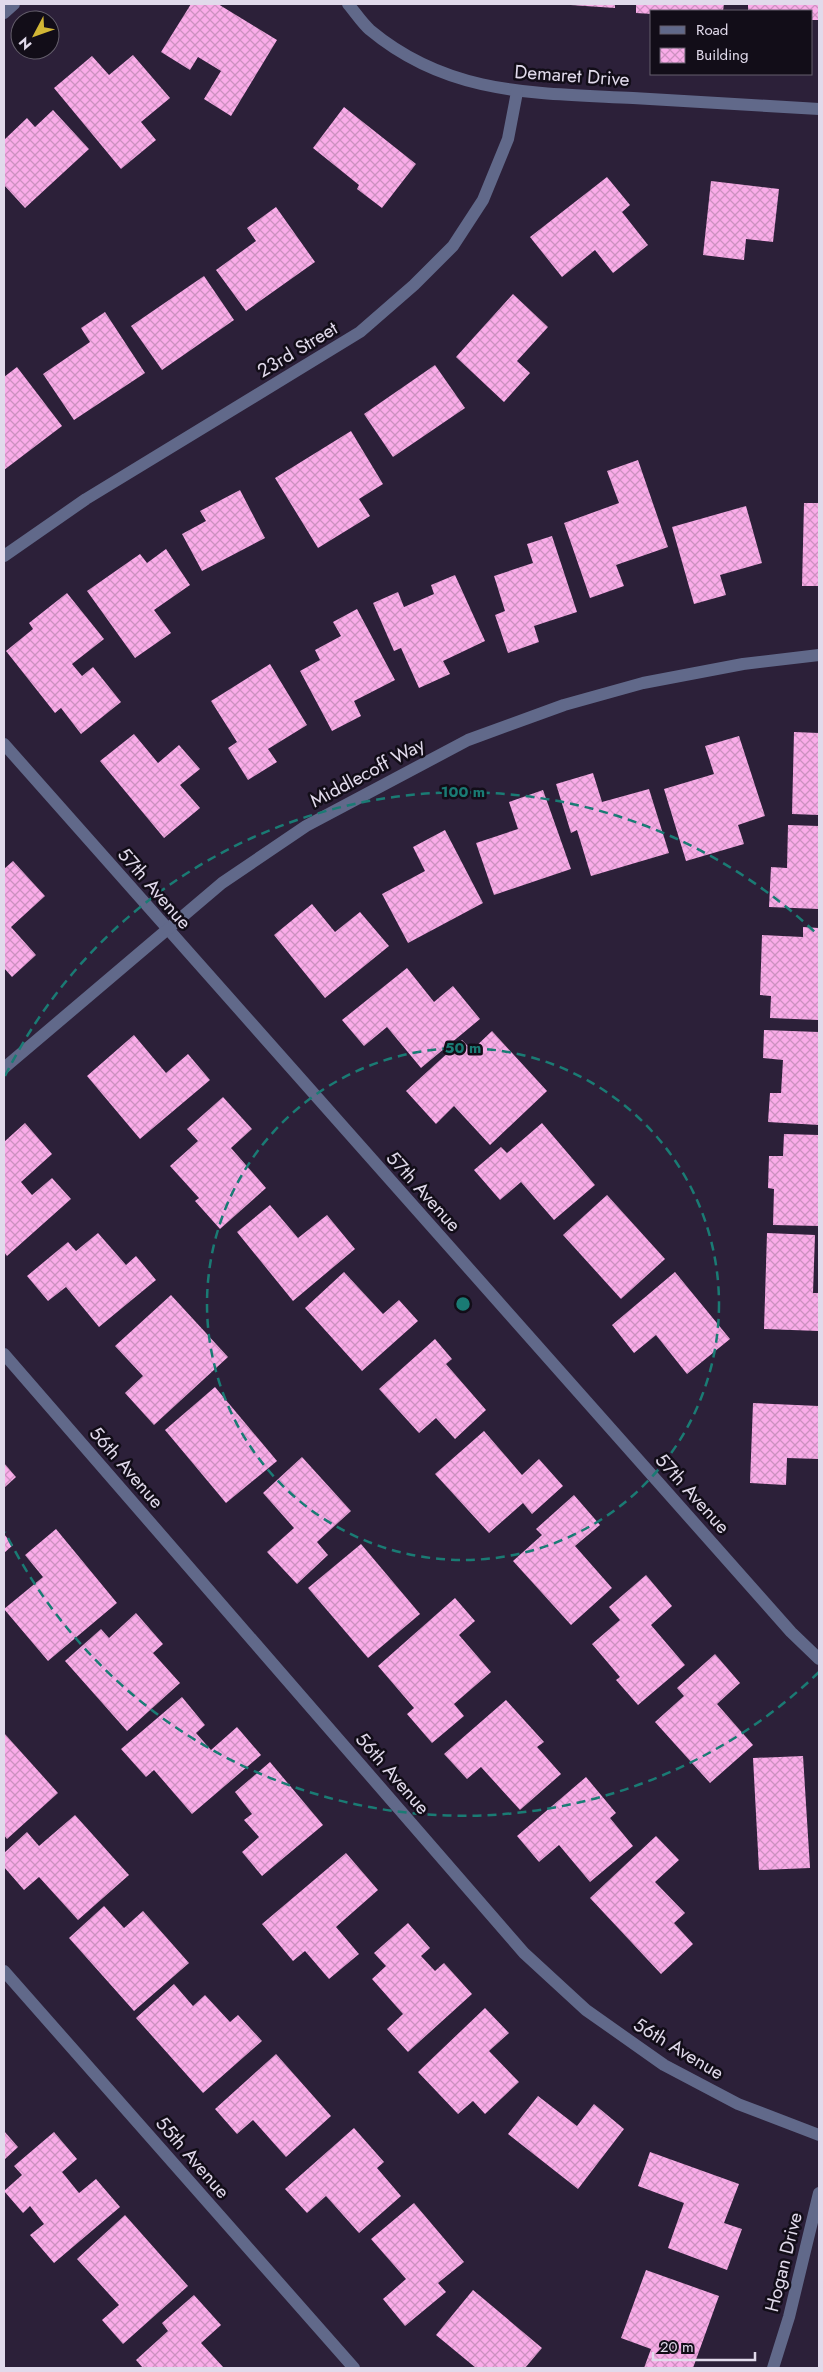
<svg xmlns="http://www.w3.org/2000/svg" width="823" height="2372" font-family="Jost,sans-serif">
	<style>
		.building { fill: url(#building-cross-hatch) }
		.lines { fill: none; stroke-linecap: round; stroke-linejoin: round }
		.minor { stroke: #61698a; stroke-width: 12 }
		.ring { fill: none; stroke: #1a7b74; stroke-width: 2.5; stroke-dasharray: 9 6 }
		.labels { text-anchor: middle; stroke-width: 5; stroke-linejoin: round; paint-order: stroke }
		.street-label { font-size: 19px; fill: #e1daeb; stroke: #120d18 }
		.centre { fill: #1a7b74; stroke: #120d18; stroke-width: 2.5 }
		.ring-label { font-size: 15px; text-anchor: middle; font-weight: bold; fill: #1a7b74; stroke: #120d18; stroke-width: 5; stroke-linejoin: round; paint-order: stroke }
	</style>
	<defs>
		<pattern id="building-cross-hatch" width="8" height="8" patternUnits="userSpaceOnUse" patternTransform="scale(1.25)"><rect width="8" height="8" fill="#faace9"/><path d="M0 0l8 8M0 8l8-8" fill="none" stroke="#cc91c0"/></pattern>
	</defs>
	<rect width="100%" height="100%" fill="#2c2039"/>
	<g class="building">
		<path d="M191 4H218L277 40 231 116 204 99 221 71 198 57 190 70 161 52Z"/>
		<path d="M556 4H615V8Z"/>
		<path d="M636 4H724L723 11H652V14L636 13Z"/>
		<path d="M748 4H819V20H812V11H748Z"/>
		<path d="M133 55 170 98 141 122 156 140 121 169 54 88 92 56 109 75Z"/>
		<path d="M344 107 416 164 382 208 357 189 359 185 313 148Z"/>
		<path d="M53 110 89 149 25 208 4 185V140L27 118 35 127Z"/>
		<path d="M607 177 630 205 622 212 648 245 613 273 595 250 562 277 530 237Z"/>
		<path d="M711 181 779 189 773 242 746 239 744 260 703 255Z"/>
		<path d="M276 207 315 262 246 311 216 270 256 241 247 228Z"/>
		<path d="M204 276 234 320 162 370 131 326Z"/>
		<path d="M513 294 548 327 517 361 530 373 504 402 456 357Z"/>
		<path d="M105 312 145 373 74 420 43 374 90 342 81 328Z"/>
		<path d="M435 365 465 408 393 457 364 414Z"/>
		<path d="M17 367 62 426 4 470V377Z"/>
		<path d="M351 431 383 484 359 499 370 516 318 548 275 478Z"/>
		<path d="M638 460 668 547 616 565 624 586 590 598 564 523 619 503 607 471Z"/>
		<path d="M240 490 265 538 202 571 182 534 206 521 200 511Z"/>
		<path d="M804 503H819V586H802Z"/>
		<path d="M746 506 762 563 720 575 726 595 694 604 672 527Z"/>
		<path d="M552 536 577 612 534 626 539 642 508 653 495 615 505 611 494 576 533 563 527 544Z"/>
		<path d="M166 549 190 585 154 610 171 633 135 658 87 591 140 554 147 563Z"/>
		<path d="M455 575 485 641 443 661 450 674 419 688 401 648 394 651 373 603 398 592 404 607 434 594 431 585Z"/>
		<path d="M67 593 104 639 72 664 82 676 93 667 121 702 81 734 61 708 55 713 6 651 33 629 29 623Z"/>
		<path d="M357 609 395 680 354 701 361 716 332 731 300 671 320 660 315 650 341 636 333 622Z"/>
		<path d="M270 664 307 725 268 749 277 762 248 780 228 748 237 742 211 701Z"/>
		<path d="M794 732 819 733V815L792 814Z"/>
		<path d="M134 734 158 763 179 745 200 769 180 785 200 808 164 838 100 761Z"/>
		<path d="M739 736 765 816 738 825 744 844 686 861 664 789 714 774 705 746Z"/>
		<path d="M593 773 602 802 649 789 669 853 591 876 577 830 571 833 556 784Z"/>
		<path d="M543 790 571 869 494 895 476 843 518 829 509 802Z"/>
		<path d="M788 825 819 826V909L769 907 771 867 787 868Z"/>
		<path d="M445 830 483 903 408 943 382 894 425 871 413 847Z"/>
		<path d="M13 861 45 896 11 927 36 955 12 977 4 968V869Z"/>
		<path d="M312 904 335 932 360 912 389 946 325 998 274 935Z"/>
		<path d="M803 927 819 928V1020L770 1018 771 996 760 995 762 935 803 937Z"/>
		<path d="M407 968 434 1002 453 986 480 1019 421 1068 387 1027 364 1046 342 1020Z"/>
		<path d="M764 1030 819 1032V1125L768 1122 770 1093H781L783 1060 763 1058Z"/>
		<path d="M492 1031 547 1091 490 1145 454 1106 436 1124 406 1091 462 1040 472 1050Z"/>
		<path d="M134 1035 166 1073 188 1054 210 1080 140 1139 87 1076Z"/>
		<path d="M223 1097 252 1129 231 1148 266 1188 220 1229 195 1201 199 1198 170 1166 198 1141 187 1129Z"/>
		<path d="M25 1123 52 1154 21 1182 32 1195 52 1178 71 1199 7 1256 4 1252V1142Z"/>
		<path d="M542 1123 595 1185 554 1220 521 1182 500 1200 474 1170 501 1147 507 1153Z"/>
		<path d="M784 1134 819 1135V1226L773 1225 774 1189 768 1188 769 1156H783Z"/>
		<path d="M607 1195 665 1259 621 1299 563 1235Z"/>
		<path d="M270 1205 298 1238 327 1215 355 1249 293 1301 237 1232Z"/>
		<path d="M98 1233 126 1265 136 1256 156 1280 99 1327 66 1287 48 1301 27 1276 68 1242 76 1251Z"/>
		<path d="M767 1233 815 1235 813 1293H819V1331L764 1329Z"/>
		<path d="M344 1272 383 1314 399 1300 418 1321 362 1371 305 1308Z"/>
		<path d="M675 1272 730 1339 687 1374 656 1335 634 1353 612 1325Z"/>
		<path d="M171 1295 228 1357 154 1425 125 1393 143 1376 115 1346Z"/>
		<path d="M435 1339 452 1359 446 1364 486 1410 455 1439 436 1418 419 1433 379 1389Z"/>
		<path d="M215 1387 277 1461 226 1503 165 1430Z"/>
		<path d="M753 1403 819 1406V1459L787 1458 786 1485 750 1483Z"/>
		<path d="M484 1431 522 1475 539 1459 563 1486 532 1514 523 1503 489 1533 435 1474Z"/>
		<path d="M302 1457 351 1511 317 1542 328 1555 297 1584 267 1552 294 1528 263 1493Z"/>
		<path d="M4 1463 16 1477 4 1488Z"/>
		<path d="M574 1495 600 1525 575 1546 612 1588 571 1625 513 1561 542 1535 536 1529Z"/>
		<path d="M56 1529 117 1603 48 1661 4 1609 43 1577 25 1555Z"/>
		<path d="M4 1534 13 1545 4 1553Z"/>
		<path d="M361 1544 420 1614 368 1658 308 1588Z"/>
		<path d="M646 1575 672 1606 651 1625 685 1665 638 1705 616 1680 620 1677 592 1644 620 1620 609 1607Z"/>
		<path d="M455 1598 475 1621 459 1635 491 1672 454 1704 464 1716 432 1743 407 1714 414 1708 378 1666Z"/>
		<path d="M136 1613 163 1644 153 1653 180 1683 127 1731 65 1661 101 1629 109 1638Z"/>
		<path d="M715 1654 740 1683 717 1704 753 1745 710 1783 655 1722 684 1696 677 1688Z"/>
		<path d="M182 1697 205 1725 196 1733 211 1750 237 1727 261 1755 192 1814 154 1770 146 1777 121 1749Z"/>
		<path d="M506 1700 544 1742 537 1747 561 1774 520 1810 481 1767 467 1779 444 1754Z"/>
		<path d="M4 1733 58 1793 7 1839 4 1835Z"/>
		<path d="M803 1756 810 1868 759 1870 753 1758Z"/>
		<path d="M270 1762 323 1825 262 1876 242 1852 259 1837 244 1820 252 1814 235 1792Z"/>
		<path d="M586 1777 616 1813 610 1818 633 1846 590 1882 559 1845 539 1862 517 1836Z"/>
		<path d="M75 1815 129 1875 78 1920 39 1877 24 1890 4 1867V1853L27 1832 39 1846Z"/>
		<path d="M656 1836 679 1860 655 1882 685 1913 674 1923 693 1944 661 1974 590 1898Z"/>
		<path d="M346 1853 378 1890 336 1927 359 1954 329 1979 305 1951 293 1961 262 1924Z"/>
		<path d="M104 1906 124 1928 143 1911 189 1963 134 2011 69 1938Z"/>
		<path d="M408 1923 430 1948 421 1956 435 1971 444 1963 472 1994 408 2052 387 2029 403 2014 372 1979 386 1966 374 1953Z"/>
		<path d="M174 1984 193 2006 205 1995 230 2022 238 2015 262 2041 203 2093 136 2018Z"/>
		<path d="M485 2008 509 2033 489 2051 519 2082 485 2114 473 2101 458 2114 418 2072Z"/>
		<path d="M276 2054 331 2116 286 2157 253 2120 237 2134 215 2109Z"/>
		<path d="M538 2096 577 2126 594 2104 624 2129 578 2189 508 2134Z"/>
		<path d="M354 2128 384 2162 377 2168 401 2196 359 2233 326 2196 307 2213 285 2189Z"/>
		<path d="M4 2131 18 2147 4 2160Z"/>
		<path d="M54 2132 77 2159 62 2172 79 2193 96 2179 120 2207 54 2263 30 2235 44 2224 30 2206 23 2213 4 2191 22 2175 14 2166Z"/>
		<path d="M650 2152 739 2184 724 2223 742 2229 727 2270 668 2248 684 2203 638 2186Z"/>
		<path d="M414 2203 464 2262 438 2283 446 2292 405 2326 383 2299 406 2279 371 2239Z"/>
		<path d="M125 2215 188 2286 123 2344 102 2320 119 2305 77 2259Z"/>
		<path d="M646 2270 719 2296 693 2368H644L651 2349 621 2338Z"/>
		<path d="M473 2290 542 2348 525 2368H476L436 2335Z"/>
		<path d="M194 2295 221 2325 201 2343 224 2368H143L136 2360 168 2331 162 2323Z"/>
	</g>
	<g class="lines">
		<g class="minor">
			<path d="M348 4C355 12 362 23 370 30 449 96 536 93 633 98 695 102 757 105 819 109"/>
			<path d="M4 13 14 4"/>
			<path d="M4 556 86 499 360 332 414 285 453 246 483 200 508 139 517 92"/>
			<path d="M4 744 791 1632 819 1659"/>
			<path d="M4 1068 222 883 306 826 468 740 564 705 643 683 743 664 819 655"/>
			<path d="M4 1354 524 1953 586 2010 664 2065 738 2104 819 2135"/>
			<path d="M4 1971 354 2368"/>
			<path d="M773 2368 789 2317 819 2193"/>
		</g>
	</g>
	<g class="ring">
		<circle cx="463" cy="1304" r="256"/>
		<path d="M819 1672A512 512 0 0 1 5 1532M5 1076A512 512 0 0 1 819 936"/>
	</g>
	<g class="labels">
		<g class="street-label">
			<text transform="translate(572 75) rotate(4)" y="7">Demaret Drive</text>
			<text transform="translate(297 349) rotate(-31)" y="7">23rd Street</text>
			<text transform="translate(367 772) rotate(-28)" y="7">Middlecoff Way</text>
			<text transform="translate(155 888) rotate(49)" y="7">57th Avenue</text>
			<text transform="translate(424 1191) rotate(48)" y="7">57th Avenue</text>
			<text transform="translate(127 1467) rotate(49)" y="7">56th Avenue</text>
			<text transform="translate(693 1493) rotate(48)" y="7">57th Avenue</text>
			<text transform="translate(393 1773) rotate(49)" y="7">56th Avenue</text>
			<text transform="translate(679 2048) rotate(31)" y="7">56th Avenue</text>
			<text transform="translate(193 2157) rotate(49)" y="7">55th Avenue</text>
			<text transform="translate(783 2262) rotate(-76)" y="7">Hogan Drive</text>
		</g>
	</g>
	<circle cx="463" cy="1304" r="8" class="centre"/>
	<g class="ring-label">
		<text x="463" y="797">100 m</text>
		<text x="463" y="1053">50 m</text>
	</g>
	<rect width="823" height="2372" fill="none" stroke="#e1daeb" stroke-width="10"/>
	<rect x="650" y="10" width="162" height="65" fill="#120d18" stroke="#655f6c"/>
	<rect x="660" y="26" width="25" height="8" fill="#61698a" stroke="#655f6c"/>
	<text x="696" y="35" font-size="15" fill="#e1daeb">Road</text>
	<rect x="660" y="48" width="25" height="15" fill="url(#building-cross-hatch)" stroke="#655f6c"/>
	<text x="696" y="60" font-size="15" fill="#e1daeb">Building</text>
	<g transform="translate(35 35) rotate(229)"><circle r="24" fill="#120d18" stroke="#655f6c"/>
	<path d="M0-4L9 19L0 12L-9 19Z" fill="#d2b635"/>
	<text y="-8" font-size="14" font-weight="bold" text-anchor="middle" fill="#e1daeb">N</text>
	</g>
	<path d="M653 2352v8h102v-8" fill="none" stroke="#e1daeb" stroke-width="2.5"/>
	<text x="660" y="2352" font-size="15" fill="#e1daeb" stroke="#120d18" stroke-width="4" paint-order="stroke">20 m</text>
</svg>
